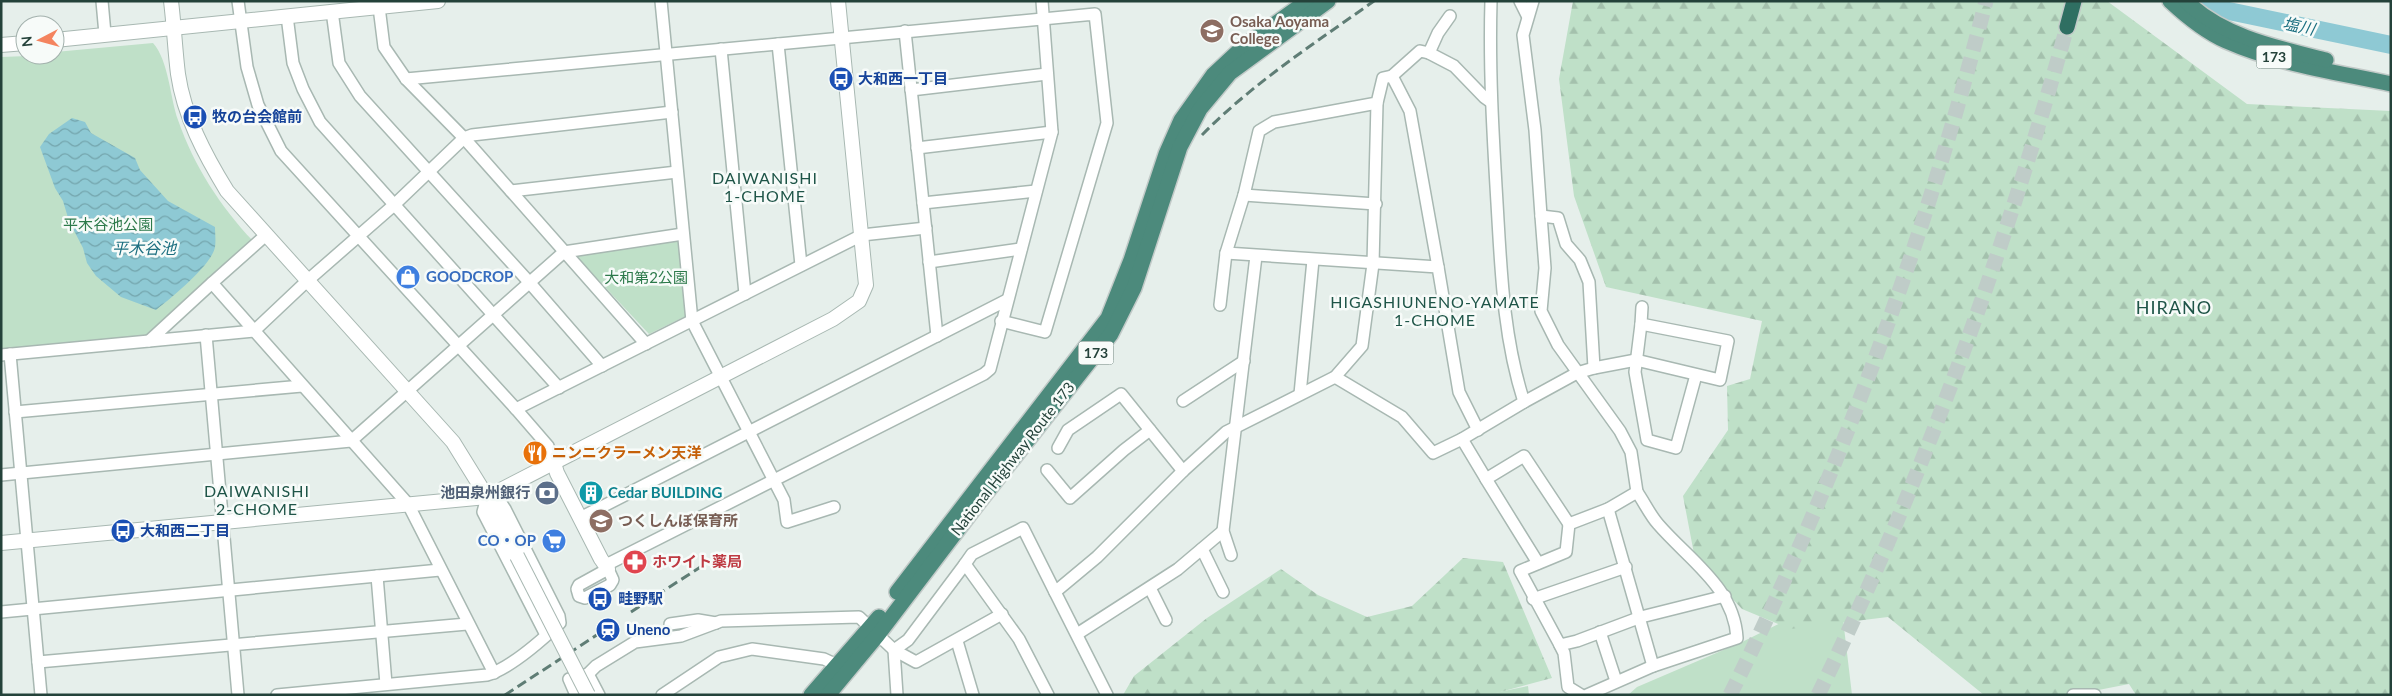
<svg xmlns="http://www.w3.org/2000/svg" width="2392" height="696" font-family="Lato,'Noto Sans JP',sans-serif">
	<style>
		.green { fill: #bfe0c8 }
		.forest { fill: url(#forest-firs) }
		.water { fill: url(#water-waves) }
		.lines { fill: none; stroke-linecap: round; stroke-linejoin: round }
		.river { stroke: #8ec9d4; stroke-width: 18 }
		.motorway-tunnel { stroke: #bfccc8; stroke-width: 15; stroke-dasharray: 15 8; stroke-linecap: butt }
		.minor-casing { stroke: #a8b8b2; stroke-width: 14 }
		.tertiary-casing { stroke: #a8b8b2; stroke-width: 16 }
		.trunk-casing { stroke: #c2cac8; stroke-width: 18 }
		.motorway-casing { stroke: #c2cac8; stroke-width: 18 }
		.minor { stroke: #fff; stroke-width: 11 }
		.tertiary { stroke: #fff; stroke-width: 14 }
		.trunk { stroke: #4c8a7c; stroke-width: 15 }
		.motorway { stroke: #2f6f62; stroke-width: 15 }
		.rail { stroke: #5f7d75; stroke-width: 3; stroke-dasharray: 10 5; stroke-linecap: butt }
		.tertiary-bridge-casing { stroke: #a8b8b2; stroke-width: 16; stroke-linecap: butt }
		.tertiary-bridge { stroke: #fff; stroke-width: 14 }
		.labels { text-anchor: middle; stroke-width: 5; stroke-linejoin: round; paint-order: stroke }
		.shield { fill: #f7fbf9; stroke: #637a73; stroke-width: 1 }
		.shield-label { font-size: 14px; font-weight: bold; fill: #24423a }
		.education-label { font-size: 15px; font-weight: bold; fill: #785e54; stroke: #f7fbf9; text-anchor: start }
		.transit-label { font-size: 15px; font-weight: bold; fill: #164399; stroke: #f7fbf9; text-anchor: start }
		.park-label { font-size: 15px; fill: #2d7a4b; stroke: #f7fbf9 }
		.shop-label { font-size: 15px; font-weight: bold; fill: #366cbe; stroke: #f7fbf9; text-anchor: start }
		.food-label { font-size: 15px; font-weight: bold; fill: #c56008; stroke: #f7fbf9; text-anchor: start }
		.street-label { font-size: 15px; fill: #24423a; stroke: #f7fbf9 }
		.service-label { font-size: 15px; font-weight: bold; fill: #4e5e75; stroke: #f7fbf9; text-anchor: end }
		.culture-label { font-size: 15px; font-weight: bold; fill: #0d838f; stroke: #f7fbf9; text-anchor: start }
		.health-label { font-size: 15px; font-weight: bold; fill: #be3a42; stroke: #f7fbf9; text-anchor: start }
		.water-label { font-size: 16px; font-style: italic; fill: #1c6f80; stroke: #f7fbf9 }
		.neighbourhood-label { font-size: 16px; letter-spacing: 1px; fill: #1f5548; stroke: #f7fbf9 }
		.quarter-label { font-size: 18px; letter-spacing: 1px; fill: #1f5548; stroke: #f7fbf9 }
	</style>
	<defs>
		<pattern id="forest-firs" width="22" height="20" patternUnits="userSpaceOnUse" patternTransform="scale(1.25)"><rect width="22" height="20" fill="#bfe0c8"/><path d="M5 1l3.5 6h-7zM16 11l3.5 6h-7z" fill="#a4c1ad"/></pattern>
		<pattern id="water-waves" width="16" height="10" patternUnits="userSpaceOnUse" patternTransform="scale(1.25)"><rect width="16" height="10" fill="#8ec9d4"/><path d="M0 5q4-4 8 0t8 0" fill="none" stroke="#74a5ad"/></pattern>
	</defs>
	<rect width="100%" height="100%" fill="#e6efeb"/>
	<g class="green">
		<path d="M153 43C169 61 170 98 178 120 194 166 220 206 253 241L179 305 148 335 1 350V57L55 55V52Z"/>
		<path d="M675 240 679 243 686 316 649 334 575 255Z"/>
		<path d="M1815 606 1843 619 1852 695H1628L1637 687 1742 642Z"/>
		<path d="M1528 686 1529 695H1484Z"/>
	</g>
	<g class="forest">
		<path d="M1573 1H2107L2247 104 2391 111V695H2136L2129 684 2073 695H1984L1888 617 1790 629 1742 609 1695 559 1683 496 1728 430 1727 386 1750 379 1762 321 1606 287 1574 196 1559 79Z"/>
		<path d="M1463 558 1503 562 1552 678 1489 695H1123L1134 676 1207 618 1281 569 1318 595 1367 617 1412 606Z"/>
	</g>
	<path class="water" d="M72 118 85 122 91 133 135 158 140 170 168 201 215 227C215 233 216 241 215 247 212 265 171 298 156 310L121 297 96 276 87 263 83 248 69 221 63 201 55 188 40 147 49 134Z"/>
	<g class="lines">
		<path class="river" d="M2209 1 2224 10 2391 45"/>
		<g class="motorway-tunnel">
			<path d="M1730 695C1840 474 1925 241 1986 1"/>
			<path d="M1818 695C1923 480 2003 257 2067 27"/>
		</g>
		<defs>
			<g id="minor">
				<path d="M102 1 105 34"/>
				<path d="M238 1 247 67 258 105 281 151 516 409 548 446 554 463"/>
				<path d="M661 1 692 321 784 500 787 522 834 507"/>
				<path d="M1491 1C1489 69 1493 136 1497 203 1501 270 1503 337 1524 402"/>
				<path d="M1520 1 1527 15"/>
				<path d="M1533 1 1523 35 1535 130 1541 216 1545 268 1541 311 1558 345 1620 431 1631 452 1637 492 1608 509 1569 524 1566 552 1520 571 1560 645 1577 641 1641 617 1725 596"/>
				<path d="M379 7 384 47 406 79 464 138 646 344"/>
				<path d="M332 11 339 63 360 96 529 282 602 366"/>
				<path d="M287 16 293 63 303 89 320 122 559 388"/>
				<path d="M1450 16 1438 33 1429 53 1420 51 1392 76 1383 78 1377 103 1274 122 1259 131 1244 195 1226 253 1438 267 1459 392 1478 430"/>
				<path d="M905 31 937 336"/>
				<path d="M778 44 801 265"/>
				<path d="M721 49 745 294"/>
				<path d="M1429 53 1454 66 1484 97 1491 102"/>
				<path d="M1392 76 1410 111 1438 267"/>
				<path d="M406 79 1095 14 1107 123 1045 332 1001 321"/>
				<path d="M911 90 1047 74"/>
				<path d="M917 148 1052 132"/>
				<path d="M511 191 677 172"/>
				<path d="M1244 195 1376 204"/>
				<path d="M923 203 1036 191"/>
				<path d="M1541 216 1558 218 1566 244 1580 260 1589 282 1594 368"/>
				<path d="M266 235 212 283 408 504 494 673"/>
				<path d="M929 262 1021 249"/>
				<path d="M212 283 149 341 254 331 307 281 394 205 464 138 472 135 672 112"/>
				<path d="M1220 305 1226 253"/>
				<path d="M1641 324 1635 372 1647 440 1676 448 1696 375"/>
				<path d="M206 335 238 695"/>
				<path d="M10 354 41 695"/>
				<path d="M1 355 149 341"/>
				<path d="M1335 377 1402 417 1433 453 1462 439"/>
				<path d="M1300 394 1313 260"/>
				<path d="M1183 401 1244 361"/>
				<path d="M516 409 862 235 926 228"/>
				<path d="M15 412 302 386"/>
				<path d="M1058 448 1068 430 1121 394 1183 471"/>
				<path d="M1047 470 1070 498 1124 450 1150 430"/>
				<path d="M1 475 351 441 564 252 683 234"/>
				<path d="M1486 479 1462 439 1524 402 1577 373 1594 368 1636 360 1720 380 1728 341 1641 324 1642 307"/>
				<path d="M1608 509 1653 666"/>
				<path d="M580 518 1007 300"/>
				<path d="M1202 549 1223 592"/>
				<path d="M1231 555 1223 531 1256 256"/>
				<path d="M1538 563 1486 479 1524 456 1569 524"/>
				<path d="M606 565 984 374 990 369 1052 132 1042 1"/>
				<path d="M608 569 613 580 610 585 585 598 579 596 577 589 579 585Z"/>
				<path d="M377 576 386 684"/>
				<path d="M1150 588 1166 620"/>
				<path d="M1055 592 1107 695"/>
				<path d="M1533 599 1626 567"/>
				<path d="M1 612 440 570"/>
				<path d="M670 624 698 620 716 623"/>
				<path d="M1600 632 1616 681"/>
				<path d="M1077 634 1178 569 1223 531"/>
				<path d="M957 641 973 695"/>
				<path d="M1560 645 1564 653 1568 687 1581 695"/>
				<path d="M38 662 467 624"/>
				<path d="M588 674 599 695"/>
				<path d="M277 695 487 675C511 668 542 640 560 623L559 616 505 509 501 503 487 497 483 512 546 635"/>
				<path d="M576 695 569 679 588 674 596 666 635 642 681 636 721 621 859 617 894 650 916 662 1002 614"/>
				<path d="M662 695 719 657 752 649 824 659 837 665"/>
				<path d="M897 695 894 650 908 640 965 564"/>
				<path d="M1048 695 1019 639 965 564 972 554 1023 528 1055 592 1097 557 1183 471 1226 432 1335 377 1362 346 1373 264 1377 103"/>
				<path d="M1587 695 1653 666 1737 638C1734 587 1689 560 1658 524 1650 515 1644 502 1637 492"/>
				<path d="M2073 695H2095"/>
			</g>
			<g id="tertiary">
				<path d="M171 1C174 25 175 50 178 74 184 116 205 155 227 191L453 442 487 497 517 556"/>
				<path d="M55 40 438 1"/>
				<path d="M1 45 25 43"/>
				<path d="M554 463 557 473 601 559 608 569"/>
				<path d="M1 543 487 497 833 319 859 301 866 285 838 1"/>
			</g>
			<g id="trunk">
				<path d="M2170 1C2186 16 2206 32 2226 41 2278 64 2336 72 2391 84"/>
				<path d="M2186 1C2223 37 2278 48 2326 60"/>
				<path d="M897 592 1108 318 1131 260 1166 154 1181 120 1213 75 1243 47 1307 1"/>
				<path d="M811 695 879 617"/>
				<path d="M828 695 877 636 975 507 1111 334 1134 288 1180 147 1200 109 1230 73 1328 1"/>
			</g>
			<path id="motorway" d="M2067 27 2074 1"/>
		</defs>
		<use href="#minor" class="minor-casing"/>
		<use href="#tertiary" class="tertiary-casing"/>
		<use href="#trunk" class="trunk-casing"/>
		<use href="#motorway" class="motorway-casing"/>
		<use href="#minor" class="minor"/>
		<use href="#tertiary" class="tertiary"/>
		<use href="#trunk" class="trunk"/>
		<use href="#motorway" class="motorway"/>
		<g class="rail">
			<path d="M1202 135C1253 83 1315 43 1374 1"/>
			<path d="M631 612 702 566"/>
			<path d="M505 695 606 629"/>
		</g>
		<defs>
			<path id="tertiary-bridge" d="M517 556 588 695"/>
		</defs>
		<use href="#tertiary-bridge" class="tertiary-bridge-casing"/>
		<use href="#tertiary-bridge" class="tertiary-bridge"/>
	</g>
	<defs>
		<symbol id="university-disc" viewBox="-11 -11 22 22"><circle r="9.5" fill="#8d6e63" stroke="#f7fbf9"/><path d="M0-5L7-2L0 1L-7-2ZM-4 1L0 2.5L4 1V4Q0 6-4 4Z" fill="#fff"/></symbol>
		<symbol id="bus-disc" viewBox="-11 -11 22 22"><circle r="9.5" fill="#1a4fb4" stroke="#f7fbf9"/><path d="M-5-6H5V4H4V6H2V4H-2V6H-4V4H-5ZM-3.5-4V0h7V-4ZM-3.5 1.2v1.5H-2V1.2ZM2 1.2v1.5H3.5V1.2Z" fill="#fff"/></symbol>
		<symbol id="shop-disc" viewBox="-11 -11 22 22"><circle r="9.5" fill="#3f7fe0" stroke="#f7fbf9"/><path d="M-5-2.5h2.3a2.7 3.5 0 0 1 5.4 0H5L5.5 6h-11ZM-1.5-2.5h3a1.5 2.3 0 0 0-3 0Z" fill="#fff"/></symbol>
		<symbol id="restaurant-disc" viewBox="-11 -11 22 22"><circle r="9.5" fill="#e8710a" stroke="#f7fbf9"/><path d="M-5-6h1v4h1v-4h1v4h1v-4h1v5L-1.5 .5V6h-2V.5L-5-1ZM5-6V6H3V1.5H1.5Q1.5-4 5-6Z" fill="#fff"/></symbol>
		<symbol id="bank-disc" viewBox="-11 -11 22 22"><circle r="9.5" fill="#5c6f8a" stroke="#f7fbf9"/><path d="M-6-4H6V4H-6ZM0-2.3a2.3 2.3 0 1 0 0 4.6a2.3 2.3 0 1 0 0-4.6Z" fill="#fff"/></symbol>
		<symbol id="building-disc" viewBox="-11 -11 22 22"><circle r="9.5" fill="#0f9aa8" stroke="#f7fbf9"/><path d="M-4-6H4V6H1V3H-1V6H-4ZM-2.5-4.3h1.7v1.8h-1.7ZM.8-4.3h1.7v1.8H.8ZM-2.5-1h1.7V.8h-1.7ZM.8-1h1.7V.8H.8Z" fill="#fff"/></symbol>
		<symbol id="school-disc" viewBox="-11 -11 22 22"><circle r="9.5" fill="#8d6e63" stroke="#f7fbf9"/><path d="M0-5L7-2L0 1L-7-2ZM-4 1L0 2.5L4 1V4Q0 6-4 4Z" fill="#fff"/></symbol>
		<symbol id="supermarket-disc" viewBox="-11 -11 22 22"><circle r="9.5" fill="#3f7fe0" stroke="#f7fbf9"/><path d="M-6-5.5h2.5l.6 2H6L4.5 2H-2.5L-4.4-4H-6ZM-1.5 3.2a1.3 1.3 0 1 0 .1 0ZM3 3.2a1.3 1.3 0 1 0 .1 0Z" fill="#fff"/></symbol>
		<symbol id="pharmacy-disc" viewBox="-11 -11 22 22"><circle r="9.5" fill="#e0444e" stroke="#f7fbf9"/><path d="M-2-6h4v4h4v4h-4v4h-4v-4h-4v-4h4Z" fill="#fff"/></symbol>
		<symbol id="station-disc" viewBox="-11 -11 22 22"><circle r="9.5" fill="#1a4fb4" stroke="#f7fbf9"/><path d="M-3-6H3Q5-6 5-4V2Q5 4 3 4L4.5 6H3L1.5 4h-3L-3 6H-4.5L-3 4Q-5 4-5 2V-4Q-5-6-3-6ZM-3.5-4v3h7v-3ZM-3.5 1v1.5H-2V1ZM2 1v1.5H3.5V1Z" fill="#fff"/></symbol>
	</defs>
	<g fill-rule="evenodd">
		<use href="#university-disc" x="1198" y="17" width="28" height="28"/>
		<use href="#bus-disc" x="827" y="65" width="28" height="28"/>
		<use href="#bus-disc" x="181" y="103" width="28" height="28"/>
		<use href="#shop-disc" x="394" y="263" width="28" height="28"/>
		<use href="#restaurant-disc" x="521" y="439" width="28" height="28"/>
		<use href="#bank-disc" x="533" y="479" width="28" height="28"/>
		<use href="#building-disc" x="577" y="479" width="28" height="28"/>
		<use href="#school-disc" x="587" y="507" width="28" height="28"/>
		<use href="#bus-disc" x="109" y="517" width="28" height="28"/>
		<use href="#supermarket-disc" x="540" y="527" width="28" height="28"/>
		<use href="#pharmacy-disc" x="621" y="548" width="28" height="28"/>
		<use href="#bus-disc" x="586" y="585" width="28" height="28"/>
		<use href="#station-disc" x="594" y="616" width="28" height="28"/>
	</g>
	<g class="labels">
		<g class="shield">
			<rect x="2256.5" y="45.5" width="35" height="23" rx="4"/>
			<rect x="1078.5" y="341.5" width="35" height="23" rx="4"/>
		</g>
		<g class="shield-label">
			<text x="2274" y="62">173</text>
			<text x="1096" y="358">173</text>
		</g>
		<g class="education-label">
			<text x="1230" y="27">Osaka Aoyama<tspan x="1230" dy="17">College</tspan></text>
			<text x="618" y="526">つくしんぼ保育所</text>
		</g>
		<g class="transit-label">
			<text x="858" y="84">大和西一丁目</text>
			<text x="212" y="122">牧の台会館前</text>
			<text x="140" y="536">大和西二丁目</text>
			<text x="618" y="604">畦野駅</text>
			<text x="626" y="635">Uneno</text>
		</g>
		<g class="park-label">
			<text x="108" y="230">平木谷池公園</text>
			<text x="646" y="283">大和第2公園</text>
		</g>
		<g class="shop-label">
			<text x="426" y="282">GOODCROP</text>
			<text x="536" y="546" text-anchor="end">CO・OP</text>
		</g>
		<g class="food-label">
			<text x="552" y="458">ニンニクラーメン天洋</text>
		</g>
		<g class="street-label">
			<text transform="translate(1013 459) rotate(-52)" y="5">National Highway Route 173</text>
		</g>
		<g class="service-label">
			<text x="530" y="498">池田泉州銀行</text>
		</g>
		<g class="culture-label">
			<text x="608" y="498">Cedar BUILDING</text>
		</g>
		<g class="health-label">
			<text x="652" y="567">ホワイト薬局</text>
		</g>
		<g class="water-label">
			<text transform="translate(2299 26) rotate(12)" y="6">塩川</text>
			<text x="144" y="254">平木谷池</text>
		</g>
		<g class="neighbourhood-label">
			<text x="765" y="184">DAIWANISHI<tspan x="765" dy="18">1-CHOME</tspan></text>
			<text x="1435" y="308">HIGASHIUNENO-YAMATE<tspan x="1435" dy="18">1-CHOME</tspan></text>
			<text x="257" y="497">DAIWANISHI<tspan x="257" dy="18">2-CHOME</tspan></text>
		</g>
		<g class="quarter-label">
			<text x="2174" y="314">HIRANO</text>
		</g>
	</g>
	<rect width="2392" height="696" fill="none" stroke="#24423a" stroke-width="5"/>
	<g transform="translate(40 40) rotate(264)"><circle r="24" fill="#f7fbf9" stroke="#a3b1ad"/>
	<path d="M0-4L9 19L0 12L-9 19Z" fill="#f4845f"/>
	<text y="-8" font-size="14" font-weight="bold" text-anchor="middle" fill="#24423a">N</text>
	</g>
</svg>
